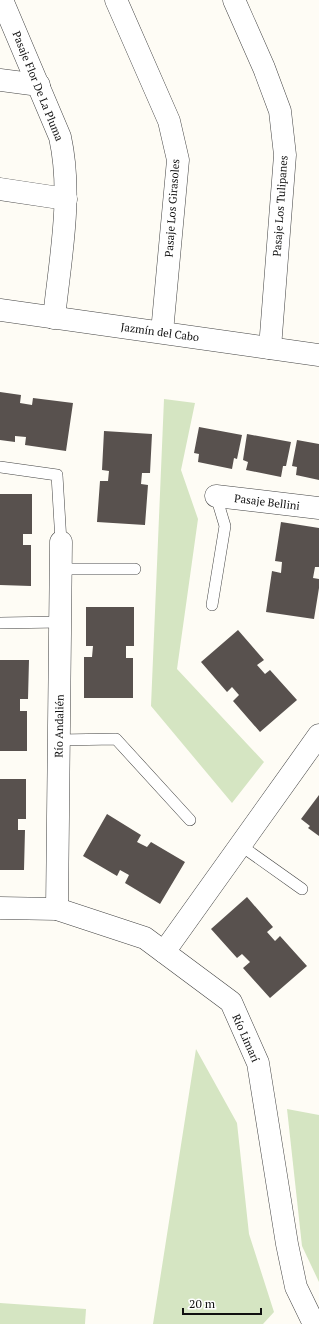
<svg xmlns="http://www.w3.org/2000/svg" width="319" height="1324" font-family="'PT Serif',serif">
	<style>
		.green { fill: #d5e5c2 }
		.building { fill: #58514e }
		.lines { fill: none; stroke-linecap: round; stroke-linejoin: round }
		.lane-casing { stroke: #434343; stroke-width: 12 }
		.street-casing { stroke: #434343; stroke-width: 23 }
		.lane { stroke: #fff; stroke-width: 11 }
		.street { stroke: #fff; stroke-width: 22 }
		.labels { text-anchor: middle; stroke-width: 4; stroke-linejoin: round; paint-order: stroke }
		.street-label { font-size: 11px; fill: #101010; stroke: #fff }
	</style>
	<rect width="100%" height="100%" fill="#fefcf5"/>
	<g class="green">
		<path d="M164 399 195 403 181 470 198 519 177 669 264 762 232 803 151 706Z"/>
		<path d="M196 1049 237 1123 249 1234 274 1312 263 1324H153Z"/>
		<path d="M287 1109 319 1115V1282L302 1246Z"/>
		<path d="M0 1303 86 1309 85 1324H0Z"/>
	</g>
	<g class="building">
		<path d="M0 392 21 395 20 403 32 405 33 398 73 403 66 451 25 445 26 437 15 436V442L0 440Z"/>
		<path d="M199 427 242 435 237 459 234 458 232 469 198 462 199 454 194 453Z"/>
		<path d="M104 431 152 434 150 473H142L141 484 148 485 145 525 97 522 100 481H108L109 471 102 470Z"/>
		<path d="M247 434 291 442 286 466H283L281 477 246 470 248 462 243 460Z"/>
		<path d="M297 440 319 444V480L296 475 297 467 292 466Z"/>
		<path d="M0 494H32V534H23V545H31V586L0 585Z"/>
		<path d="M281 522 319 528V567H315L313 578 319 579V588L314 619 266 612 272 571 281 573 282 562 275 561Z"/>
		<path d="M86 607H134V646H126V658H133V698H84V657H92L93 646H86Z"/>
		<path d="M238 630 264 660 257 665 265 674 270 670 297 700 260 732 233 701 239 695 232 687 227 692 201 662Z"/>
		<path d="M0 660H29L28 699H20V711H27V751H0Z"/>
		<path d="M0 779H26V819H18V830H25L24 870H0Z"/>
		<path d="M319 795V836L308 828 310 826 301 819Z"/>
		<path d="M107 814 141 835 137 842 147 847 151 842 185 862 160 904 125 883 129 875 120 870 117 876 83 856Z"/>
		<path d="M247 897 273 927 267 932 275 941 280 936 307 966 270 998 243 968 250 962 242 954 237 958 211 929Z"/>
	</g>
	<g class="lines">
		<defs>
			<g id="lane">
				<path d="M0 467 57 475 61 542"/>
				<path d="M61 569H135"/>
				<path d="M212 605 225 526 216 496"/>
				<path d="M0 623 60 622"/>
				<path d="M59 740 116 739 190 820"/>
				<path d="M240 845 302 889"/>
			</g>
			<g id="street">
				<path d="M2 0 60 137C73 196 60 259 54 318"/>
				<path d="M116 0 169 121 178 160 162 332"/>
				<path d="M234 0 264 68 280 111 285 155 270 348"/>
				<path d="M0 80 39 85"/>
				<path d="M0 189 66 199"/>
				<path d="M0 310 319 355"/>
				<path d="M216 496 319 508"/>
				<path d="M0 908 57 909 145 938 231 1002 258 1063 287 1244 296 1287 314 1324"/>
				<path d="M57 909 61 542"/>
				<path d="M164 952 319 735"/>
			</g>
		</defs>
		<use href="#lane" class="lane-casing"/>
		<use href="#street" class="street-casing"/>
		<use href="#lane" class="lane"/>
		<use href="#street" class="street"/>
	</g>
	<g class="labels">
		<g class="street-label">
			<text transform="translate(38 86) rotate(68)" y="4">Pasaje Flor De La Pluma</text>
			<text transform="translate(280 206) rotate(-86)" y="4">Pasaje Los Tulipanes</text>
			<text transform="translate(172 208) rotate(-86)" y="4">Pasaje Los Girasoles</text>
			<text transform="translate(160 332) rotate(8)" y="4">Jazmín del Cabo</text>
			<text transform="translate(267 502) rotate(7)" y="4">Pasaje Bellini</text>
			<text transform="translate(59 726) rotate(-89)" y="4">Río Andalién</text>
			<text transform="translate(246 1038) rotate(66)" y="4">Río Limarí</text>
		</g>
	</g>
	<path d="M183 1308v6h78v-6" fill="none" stroke="#101010" stroke-width="2"/>
	<text x="189" y="1308" font-size="12" fill="#101010" stroke="#ffffff" stroke-width="3" paint-order="stroke">20 m</text>
</svg>
